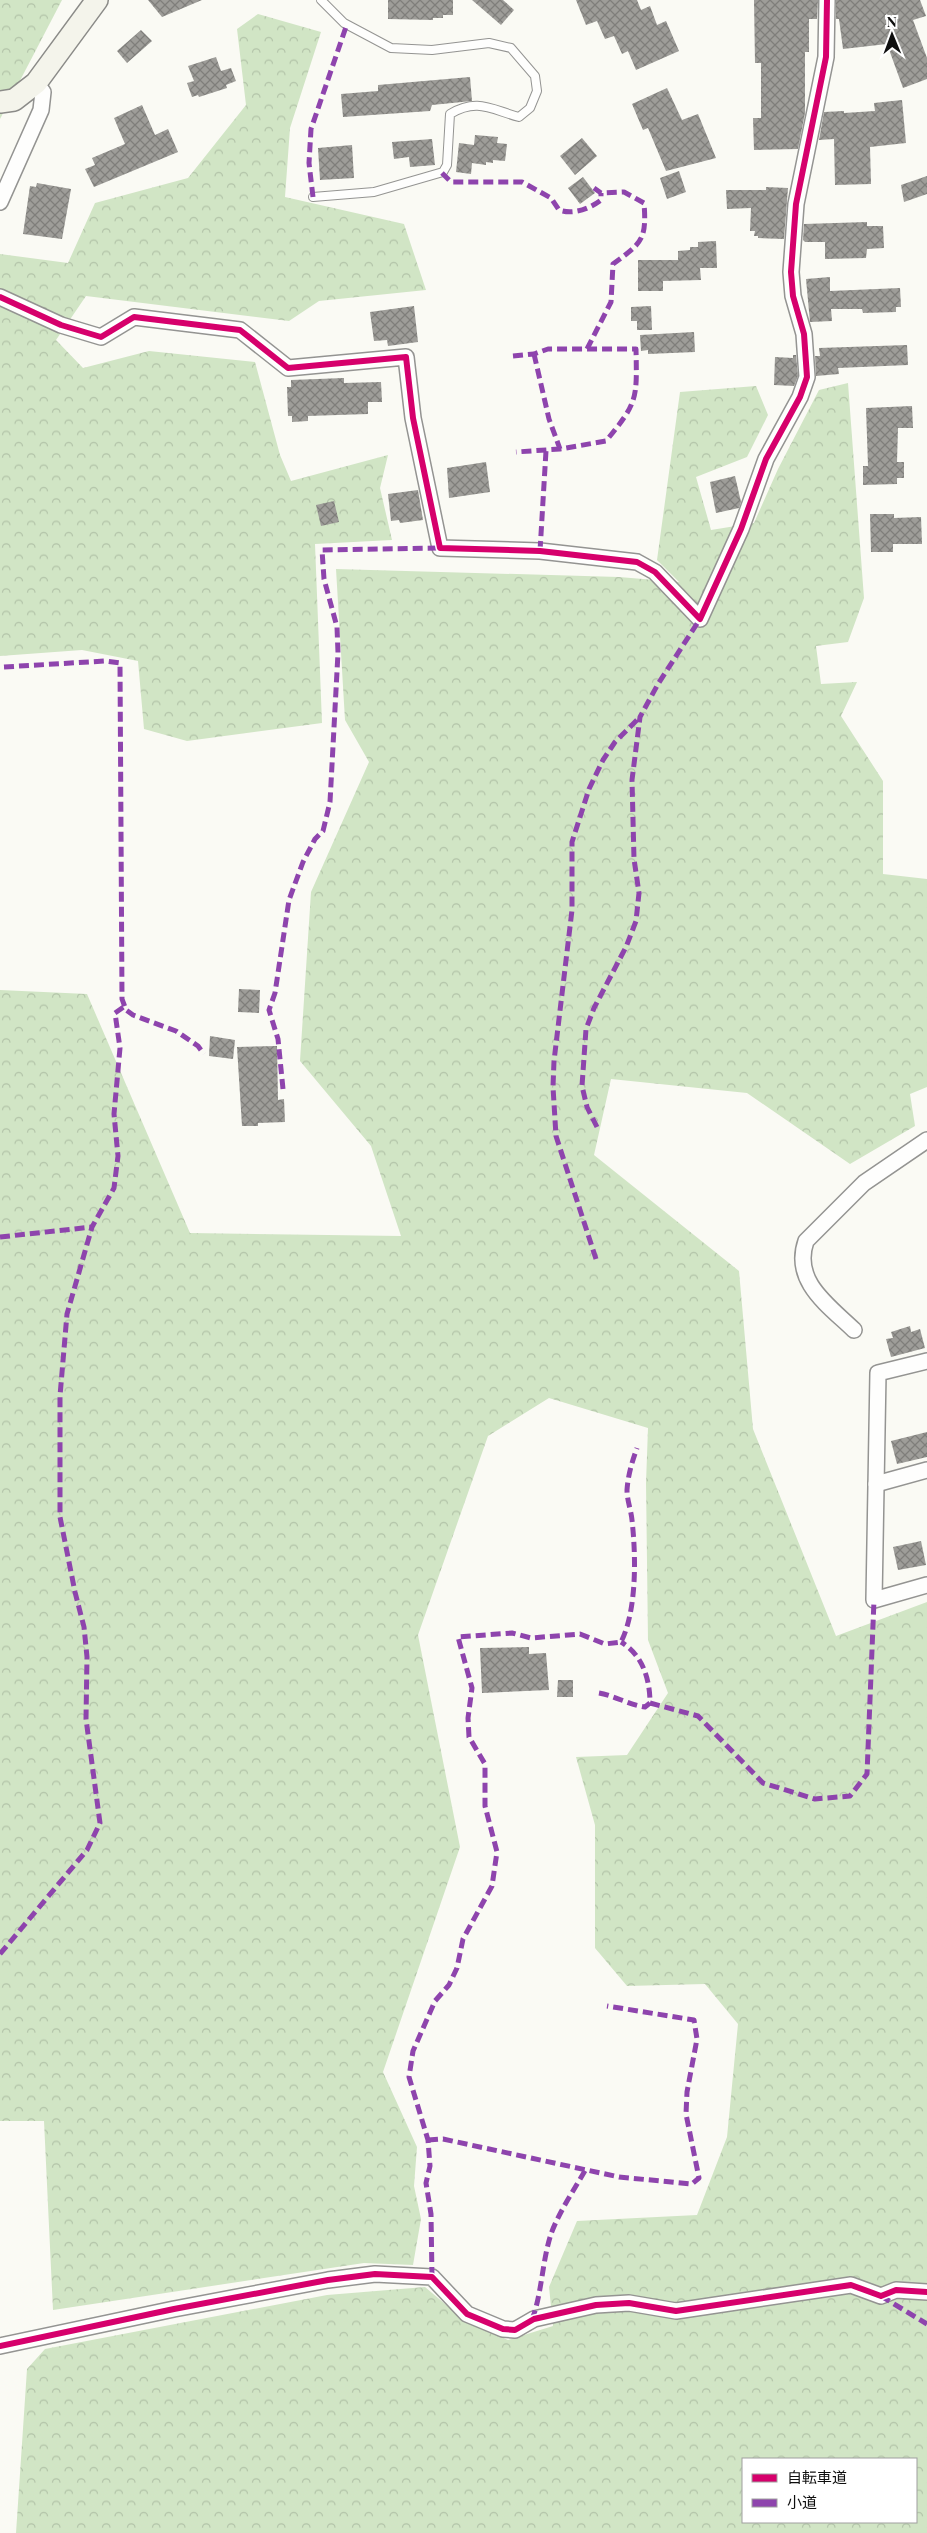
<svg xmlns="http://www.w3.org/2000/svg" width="927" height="2533" font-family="'Playfair Display','Noto Sans JP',serif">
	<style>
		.forest { fill: url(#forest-crowns); fill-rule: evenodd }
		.building { fill: url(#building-cross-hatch) }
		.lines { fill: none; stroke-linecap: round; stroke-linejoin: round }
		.service-casing { stroke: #949492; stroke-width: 10 }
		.minor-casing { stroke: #949492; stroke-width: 18 }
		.secondary-casing { stroke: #8b8b88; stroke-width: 24 }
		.service { stroke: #fefefd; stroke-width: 8 }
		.minor { stroke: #fefefd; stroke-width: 15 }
		.secondary { stroke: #f4f4eb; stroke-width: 21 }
		.quiet { stroke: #8e44ad; stroke-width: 5; stroke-dasharray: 10 5; stroke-linecap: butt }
		.cycleway-casing { stroke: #fff; stroke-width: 9 }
		.cycleway { stroke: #d6006c; stroke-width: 6 }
	</style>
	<defs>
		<pattern id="forest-crowns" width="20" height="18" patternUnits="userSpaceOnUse" patternTransform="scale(1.25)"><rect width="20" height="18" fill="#d1e5c5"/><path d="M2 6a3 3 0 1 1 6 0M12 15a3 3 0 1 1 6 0" fill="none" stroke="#b2c3a8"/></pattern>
		<pattern id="building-cross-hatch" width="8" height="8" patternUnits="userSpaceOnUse" patternTransform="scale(1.25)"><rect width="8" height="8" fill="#9e9d99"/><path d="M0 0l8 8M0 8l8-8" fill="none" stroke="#7f7e7b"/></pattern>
	</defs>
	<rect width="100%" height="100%" fill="#fafaf4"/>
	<g class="forest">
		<path d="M0 0H62L0 119Z"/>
		<path d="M258 14 321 32 290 128 285 197 404 224 426 290 319 301 289 321 86 296 56 340 83 368 149 351 255 362 280 455 291 481 388 455 380 488 392 540 315 544 322 723 187 741 144 729 138 661 82 650 0 656V254L68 263 95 203 188 178 246 105 237 29Z"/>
		<path d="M848 383 864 598 848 642 816 646 821 684 857 682 841 716 883 781V874L927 879V1087L910 1094 915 1126 850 1164 747 1093 611 1079 594 1155 739 1271 753 1429 836 1636 927 1602V2533H16L27 2369 45 2349 327 2295 425 2287 464 2320 508 2340 553 2326 549 2287 577 2221 697 2215 727 2137 738 2024 705 1984 627 1986 595 1948V1825L576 1757 627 1755 668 1693 648 1640 646 1483 648 1428 549 1398 488 1436 418 1635 460 1847 383 2072 417 2147 414 2186 421 2219 413 2265 364 2263 53 2310 44 2121H0V990L87 994 190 1233 401 1236 371 1146 300 1061 311 892 369 762 345 720 336 569 619 577 679 582 657 560 680 392 756 386 768 415 747 457 696 477 711 530 754 523 778 469 819 390ZM743 2459H916V2522H743Z"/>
	</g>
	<g class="building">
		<path d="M148 0H202L162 17Z"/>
		<path d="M388 0H453V15H443V18H433V20L388 19Z"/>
		<path d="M472 0H503L514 10 501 25Z"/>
		<path d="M576 0H637L641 10 650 6 657 25 666 21 679 51 636 70 628 51 622 54 614 36 605 39 597 21 586 25Z"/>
		<path d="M754 0H818L817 19H809V52H805V113L798 149 754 150 753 118H761V63H755Z"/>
		<path d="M836 0H920L926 16 913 20 927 58V79L903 88 887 44 843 49 839 19H836Z"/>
		<path d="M141 30 152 41 127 63 117 51Z"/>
		<path d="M216 57 221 71 231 68 236 81 226 85 227 88 199 97 198 95 192 97 187 83 194 81 188 66Z"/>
		<path d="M470 77 472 101 432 105 430 111 343 117 341 94 378 91V85Z"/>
		<path d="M667 88 682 120 698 114 716 158 666 171 648 128 643 130 632 104Z"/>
		<path d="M902 100 906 143 870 147 871 184 835 185 834 139 819 140 824 112 844 111V113L875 111 874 103Z"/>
		<path d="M142 105 155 135 168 129 178 152 94 187 85 169 95 165 92 158 125 144 114 118Z"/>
		<path d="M475 135 498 137 497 143 507 144 505 161 493 160V163L486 162V165L472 163 471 174 456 172 459 143 474 145Z"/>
		<path d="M582 138 597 156 575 175 560 156Z"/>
		<path d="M432 139 435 165 410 167 409 157 394 159 392 142Z"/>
		<path d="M352 145 354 178 320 180 318 148Z"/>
		<path d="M679 171 686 192 667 199 660 178Z"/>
		<path d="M927 176V194L904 202 901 185Z"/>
		<path d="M583 177 595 193 580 204 568 188Z"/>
		<path d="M37 183 71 189 62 239 23 234 30 186 36 187Z"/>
		<path d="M766 187 788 188 784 239 758 238V236H754L755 231H750L751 208 727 209 726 190H766Z"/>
		<path d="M867 222V226H883L884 248 867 249 866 258 825 259V242H805L803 240 804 224Z"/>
		<path d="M716 241 717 268H700L701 280 663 281V291H638V260H678V251L690 250V247H698V242Z"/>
		<path d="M830 277V291L900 288 901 307H896V312L863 313 862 309H831L832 321 810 322 806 279Z"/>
		<path d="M414 306 418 342 388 346 387 340 374 341 370 312Z"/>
		<path d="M651 306 652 330H637V321H631V307Z"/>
		<path d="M694 332 695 352 648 354V350L641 351 640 335Z"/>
		<path d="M907 345 908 365 838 368 839 374 816 376 815 356H820L819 348Z"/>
		<path d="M793 355H796L798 376 794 386 774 385 775 357 793 358Z"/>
		<path d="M344 378V383L381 382 382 402H368V414L308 416V421L292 422V416H288L287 387H291V380Z"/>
		<path d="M912 406 913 428H898L897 462H904V478H897V484L863 485V466H868L866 408Z"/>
		<path d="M486 462 490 492 449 498 447 468Z"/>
		<path d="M735 476 741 502 739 508 716 513 710 482Z"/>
		<path d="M418 490 423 520 400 523 399 520 391 521 388 494Z"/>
		<path d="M334 501 339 522 321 526 316 505Z"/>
		<path d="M870 514H894V518L921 517 922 544H893V552H871Z"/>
		<path d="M239 989 260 990 259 1013 238 1012Z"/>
		<path d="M210 1036 235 1040 233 1059 209 1056Z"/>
		<path d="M277 1046 278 1100 284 1099 285 1122 258 1123V1126H242L237 1047Z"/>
		<path d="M910 1326 911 1332 920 1329 925 1348 891 1357 886 1339 893 1338 891 1332Z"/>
		<path d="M927 1432V1457L897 1464 891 1441Z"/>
		<path d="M921 1541 926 1565 898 1570 893 1547Z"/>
		<path d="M529 1647V1654L546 1653 549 1690 482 1693 480 1648Z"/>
		<path d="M558 1680H573V1697H557Z"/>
	</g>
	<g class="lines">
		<defs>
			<path id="service" d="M313 197 374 192 443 172 447 165 450 114C477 98 490 109 519 117L530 108 537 91 535 76 511 48 489 43 432 50 391 48 344 23 321 0"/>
			<g id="minor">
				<path d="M0 202 41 110 43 92 36 83"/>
				<path d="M0 297 61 325 101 337 134 317 240 330 288 368 406 357 413 418 440 548 540 551 637 562 655 572 700 619 741 529 766 459 800 397 807 377 804 334 793 296 791 272 796 204 826 57 827 0"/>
				<path d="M854 1330C828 1305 792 1281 806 1241L864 1183 927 1140"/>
				<path d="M927 1361 878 1373 874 1600 927 1585"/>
				<path d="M876 1484 927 1470"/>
				<path d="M0 2346 174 2309 328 2280 375 2274 432 2277 467 2314 503 2329 515 2330 534 2319 596 2305 629 2303 676 2311 851 2285 881 2296 896 2290 927 2292"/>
			</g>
			<path id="secondary" d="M0 102 14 100 36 83 97 0"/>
		</defs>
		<use href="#service" class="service-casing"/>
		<use href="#minor" class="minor-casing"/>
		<use href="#secondary" class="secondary-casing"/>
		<use href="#service" class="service"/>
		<use href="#minor" class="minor"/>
		<use href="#secondary" class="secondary"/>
		<g class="quiet">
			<path d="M442 173 451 182H522L551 198 559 210C573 215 589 209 601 200V193"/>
			<path d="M313 197 309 163 311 129 347 24"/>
			<path d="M587 349 611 302 613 264C641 243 647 241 644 203L624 192 601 193 594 188"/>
			<path d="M534 354 549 419 560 449"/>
			<path d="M513 356 534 354 548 349H636C637 399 638 402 606 441L560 449 516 452"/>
			<path d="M540 551 546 451"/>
			<path d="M4 667 105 661 120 663 122 999 126 1010 133 1015 176 1031 198 1046 204 1054"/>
			<path d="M283 1089 278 1039 269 1010 275 993 289 900 303 862 315 839 323 831 330 802 338 653 337 627 324 579 322 550 440 548"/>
			<path d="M597 1127 587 1107 582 1086 586 1029 594 1008 626 947 636 921 639 893 634 859 632 780 640 717 658 684 700 619"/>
			<path d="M0 1237 92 1227"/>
			<path d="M596 1259 556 1136 553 1087 554 1061 572 910V842L589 789 603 760 615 742 640 717"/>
			<path d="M599 1693C615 1696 630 1705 645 1707L650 1703C650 1680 643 1655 621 1642"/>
			<path d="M650 1703 698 1716 763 1783 815 1799 850 1796 867 1774 874 1600"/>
			<path d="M0 1954 87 1850 100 1823 86 1719 87 1657 84 1627 75 1592 60 1517V1396L67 1314 92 1227 114 1188 118 1156 114 1114 120 1048 115 1013 125 1006"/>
			<path d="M428 2140 443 2139 619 2177 692 2184 699 2178 686 2114 687 2092 697 2039 694 2020 607 2006"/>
			<path d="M432 2277 431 2214 426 2183 430 2166 428 2140 409 2077 413 2051 435 2001 449 1985 457 1968 463 1939 492 1886 497 1852 485 1806V1764L469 1737 468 1718 472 1688 458 1637 512 1633 531 1638 580 1634 605 1644 621 1642C637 1610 636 1556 632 1520 631 1510 627 1500 627 1490 628 1475 632 1462 637 1448"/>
			<path d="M881 2296 927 2324"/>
			<path d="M532 2320C542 2293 542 2262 551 2234 559 2212 574 2190 586 2169"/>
		</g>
		<defs>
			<g id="cycleway">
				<path d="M0 297 61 325 101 337 134 317 240 330 288 368 406 357 413 418 440 548 540 551 637 562 655 572 700 619 741 529 766 459 800 397 807 377 804 334 793 296 791 272 796 204 826 57 827 0"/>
				<path d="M0 2346 174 2309 328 2280 375 2274 432 2277 467 2314 503 2329 515 2330 534 2319 596 2305 629 2303 676 2311 851 2285 881 2296 896 2290 927 2292"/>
			</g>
		</defs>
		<use href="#cycleway" class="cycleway-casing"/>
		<use href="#cycleway" class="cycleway"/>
	</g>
	<rect x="742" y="2458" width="175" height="65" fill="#ffffff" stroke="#9f9f9f"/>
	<rect x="752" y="2474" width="25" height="8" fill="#d6006c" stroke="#9f9f9f"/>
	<text x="787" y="2483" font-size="15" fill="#0e0e0e">自転車道</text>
	<rect x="752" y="2499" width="25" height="8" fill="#8e44ad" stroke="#9f9f9f"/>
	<text x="787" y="2508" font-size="15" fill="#0e0e0e">小道</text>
	<g transform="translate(892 35) rotate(359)" stroke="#ffffff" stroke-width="4" paint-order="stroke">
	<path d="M0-4L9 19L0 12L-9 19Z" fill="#0e0e0e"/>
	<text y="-8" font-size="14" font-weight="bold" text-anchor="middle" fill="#0e0e0e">N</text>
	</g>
</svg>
